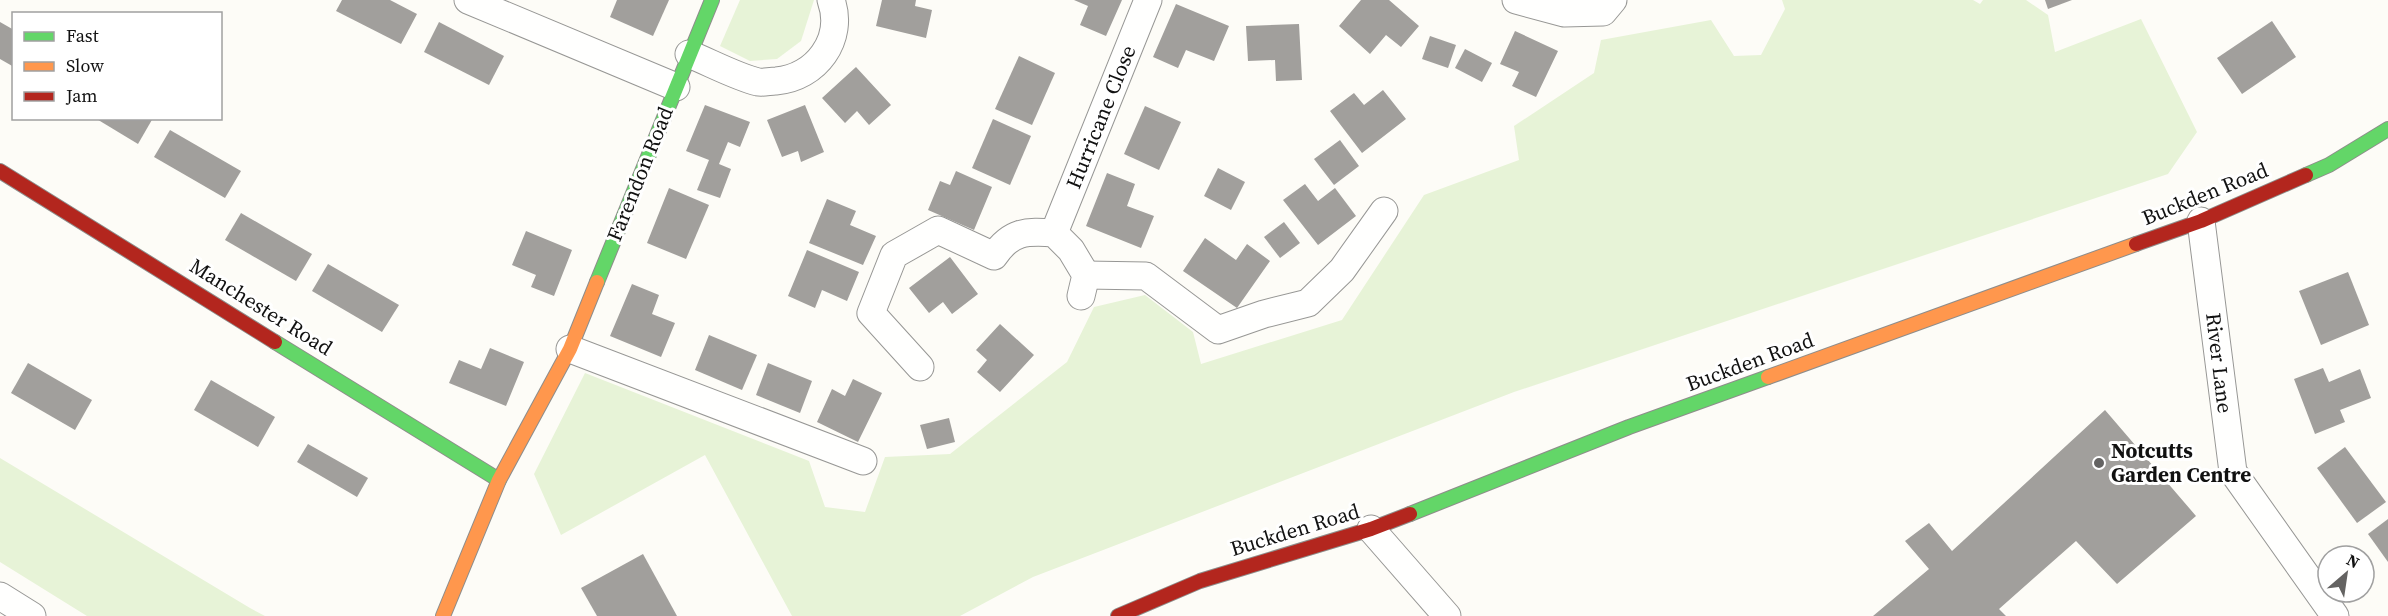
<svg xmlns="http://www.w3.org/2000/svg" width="2388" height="616" font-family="'Source Serif 4',serif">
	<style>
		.green { fill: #e7f3d7 }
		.building { fill: #a19f9c }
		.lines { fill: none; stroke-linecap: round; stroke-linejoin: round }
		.street-casing { stroke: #979795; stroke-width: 29 }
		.fast-casing { stroke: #8e8d8b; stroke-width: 16 }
		.slow-casing { stroke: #8e8d8b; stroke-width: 16 }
		.jam-casing { stroke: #8e8d8b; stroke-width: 16 }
		.street { stroke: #fffffe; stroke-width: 27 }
		.fast { stroke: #63d668; stroke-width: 14 }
		.slow { stroke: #ff974d; stroke-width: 14 }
		.jam { stroke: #b3261e; stroke-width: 14 }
		.poi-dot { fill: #646362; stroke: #fff; stroke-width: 2 }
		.labels { text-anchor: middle; stroke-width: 6; stroke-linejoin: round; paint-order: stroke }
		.street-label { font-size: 21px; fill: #111; stroke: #fff }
		.poi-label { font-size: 21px; font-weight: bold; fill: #111; stroke: #fff; text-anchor: start }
	</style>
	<rect width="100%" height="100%" fill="#fdfcf7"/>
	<g class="green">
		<path d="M740 0H814L801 41 777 59 750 61 720 46Z"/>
		<path d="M1782 0H1973L1980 4 1983 0H2026L2048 15 2055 52 2141 19 2197 132 2168 174 1514 392 1033 577 960 616H792L705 455 561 535 534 474 585 373 809 461 825 507 865 512 885 457 950 454 1067 362 1094 307 1145 295 1193 332 1201 364 1342 320 1424 195 1519 160 1514 126 1594 73 1601 40 1711 20 1734 56 1761 55 1785 9Z"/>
		<path d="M0 458 250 608 265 616H87L0 562Z"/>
	</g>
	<g class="building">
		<path d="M342 0H390L417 14 401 44 336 11Z"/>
		<path d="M617 0H669L653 36 610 17Z"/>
		<path d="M882 0H916L915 6 932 10 926 38 876 26Z"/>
		<path d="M1074 0H1122L1106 36 1080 25 1088 6Z"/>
		<path d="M1361 0H1389L1419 26 1401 47 1386 35 1370 54 1339 26Z"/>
		<path d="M2045 0H2072L2048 9Z"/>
		<path d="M1176 4 1229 26 1214 61 1186 50 1178 68 1153 57Z"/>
		<path d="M2272 21 2296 57 2242 94 2217 58Z"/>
		<path d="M0 22 14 30V67L0 59Z"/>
		<path d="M439 22 504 56 489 85 424 52Z"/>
		<path d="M1299 24 1302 80 1276 81 1275 60 1248 61 1246 26Z"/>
		<path d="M1515 31 1558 51 1536 97 1512 86 1519 72 1500 64Z"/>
		<path d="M1430 36 1456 45 1448 68 1422 59Z"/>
		<path d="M1465 49 1492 63 1482 82 1455 68Z"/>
		<path d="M1019 56 1055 73 1032 125 995 109Z"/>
		<path d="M856 67 891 105 869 125 857 111 845 123 822 98Z"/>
		<path d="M1383 90 1406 119 1362 153 1330 111 1354 93 1364 105Z"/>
		<path d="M705 105 750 122 740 147 728 142 719 164 731 169 720 198 697 190 709 160 686 151Z"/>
		<path d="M805 105 824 152 801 162 798 151 782 157 767 120Z"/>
		<path d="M1145 106 1181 122 1159 170 1124 154Z"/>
		<path d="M95 118H153L138 144Z"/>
		<path d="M993 119 1031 136 1010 185 972 168Z"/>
		<path d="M170 130 241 171 225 198 154 157Z"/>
		<path d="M1340 140 1359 166 1334 185 1314 159Z"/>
		<path d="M1218 168 1245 182 1231 210 1204 196Z"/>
		<path d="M956 171 992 187 974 230 928 210 940 181 950 185Z"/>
		<path d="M1107 173 1135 184 1127 206 1154 216 1141 248 1086 226Z"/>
		<path d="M1305 184 1318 201 1335 188 1356 216 1318 245 1283 200Z"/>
		<path d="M669 188 709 205 686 259 647 243Z"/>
		<path d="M827 199 856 211 850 225 876 236 863 265 809 243Z"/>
		<path d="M241 213 312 254 296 281 225 240Z"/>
		<path d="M1284 222 1300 243 1280 258 1264 237Z"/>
		<path d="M526 231 572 250 554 296 531 287 536 275 512 265Z"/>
		<path d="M1205 238 1236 260 1247 244 1270 261 1237 308 1183 271Z"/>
		<path d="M807 250 859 272 847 301 822 290 815 308 788 296Z"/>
		<path d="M950 257 978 294 952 314 943 302 929 313 909 288Z"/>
		<path d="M328 264 399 305 382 332 312 291Z"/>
		<path d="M2348 272 2369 325 2321 345 2299 291Z"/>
		<path d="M632 284 659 295 652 314 675 323 661 357 610 336Z"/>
		<path d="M1000 324 1034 355 1000 392 977 372 987 360 976 350Z"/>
		<path d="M709 335 757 355 742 390 695 370Z"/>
		<path d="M490 348 524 362 506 406 449 383 459 360 481 369Z"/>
		<path d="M28 363 92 400 75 430 11 393Z"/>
		<path d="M768 363 812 381 800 413 756 395Z"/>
		<path d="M2323 368 2329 382 2360 369 2371 398 2340 410 2345 422 2315 434 2294 379Z"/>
		<path d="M853 379 882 393 858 442 817 422 832 389 845 396Z"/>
		<path d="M211 380 275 417 258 447 194 410Z"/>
		<path d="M2105 410 2196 516 2117 584 2076 541 1999 609 2006 616H1873L1929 569 1905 541 1929 523 1952 551Z"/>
		<path d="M949 418 955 442 927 449 920 425Z"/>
		<path d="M308 444 368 478 357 497 297 462Z"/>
		<path d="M2345 447 2386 502 2357 523 2317 468Z"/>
		<path d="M2388 519V562L2368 534Z"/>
		<path d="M643 554 677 616H597L581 588Z"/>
	</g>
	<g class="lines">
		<defs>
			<g id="street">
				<path d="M468 0 676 87"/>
				<path d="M1516 0 1564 13 1603 12 1613 0"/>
				<path d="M689 54C709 62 737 77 758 82 763 83 770 81 776 81 816 78 845 39 831 0"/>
				<path d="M2201 221 2233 472 2335 616"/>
				<path d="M1054 233 1148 0"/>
				<path d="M1086 275 1146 276 1218 330 1264 314 1308 303 1342 270 1384 211"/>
				<path d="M570 349 863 461"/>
				<path d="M920 367 871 313 894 255 938 230 994 256C1011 231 1026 231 1054 233L1071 250 1086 275 1081 296"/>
				<path d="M1371 529 1447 616"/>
				<path d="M0 596 32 616"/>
			</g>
			<g id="fast">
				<path d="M2306 175 2329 165 2388 129"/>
				<path d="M597 282 712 0"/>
				<path d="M275 342 499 480"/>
				<path d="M1410 514 1629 427 1768 377"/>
			</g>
			<g id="slow">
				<path d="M1768 377 2136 244"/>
				<path d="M443 616 499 480 570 349 597 282"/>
			</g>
			<g id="jam">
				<path d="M0 171 275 342"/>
				<path d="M2136 244 2201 221 2306 175"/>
				<path d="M1118 616 1200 581 1371 529 1410 514"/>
			</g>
		</defs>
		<use href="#street" class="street-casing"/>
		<use href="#fast" class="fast-casing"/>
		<use href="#slow" class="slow-casing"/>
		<use href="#jam" class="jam-casing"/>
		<use href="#street" class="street"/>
		<use href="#fast" class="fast"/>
		<use href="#slow" class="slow"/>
		<use href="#jam" class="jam"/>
	</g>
	<circle class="poi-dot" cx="2099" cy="463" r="6"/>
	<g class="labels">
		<g class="street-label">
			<text transform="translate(1101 117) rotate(-68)" y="7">Hurricane Close</text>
			<text transform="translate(640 174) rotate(-68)" y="7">Farendon Road</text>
			<text transform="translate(2205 194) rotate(-22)" y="7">Buckden Road</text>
			<text transform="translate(261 307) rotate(32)" y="7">Manchester Road</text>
			<text transform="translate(1750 362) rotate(-20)" y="7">Buckden Road</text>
			<text transform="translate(2219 363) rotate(83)" y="7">River Lane</text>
			<text transform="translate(1295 530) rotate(-17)" y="7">Buckden Road</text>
		</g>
		<g class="poi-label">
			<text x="2111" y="458">Notcutts<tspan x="2111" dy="24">Garden Centre</tspan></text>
		</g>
	</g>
	<rect x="12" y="12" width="210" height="108" fill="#ffffff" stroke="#a0a0a0" stroke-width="1.5"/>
	<rect x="24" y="32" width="30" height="9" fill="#63d668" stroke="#a0a0a0" stroke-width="1.5"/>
	<text x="66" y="42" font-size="18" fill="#111111">Fast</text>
	<rect x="24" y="62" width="30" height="9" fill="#ff974d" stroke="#a0a0a0" stroke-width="1.5"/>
	<text x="66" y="72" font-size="18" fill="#111111">Slow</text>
	<rect x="24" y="92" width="30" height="9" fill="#b3261e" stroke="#a0a0a0" stroke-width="1.5"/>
	<text x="66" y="102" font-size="18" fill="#111111">Jam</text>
	<g transform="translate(2346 574) rotate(29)"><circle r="28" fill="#ffffff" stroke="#a0a0a0" stroke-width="1.5"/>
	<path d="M0-4.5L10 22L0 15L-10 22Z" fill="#646362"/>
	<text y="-9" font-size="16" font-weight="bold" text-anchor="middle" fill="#111111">N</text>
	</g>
</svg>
